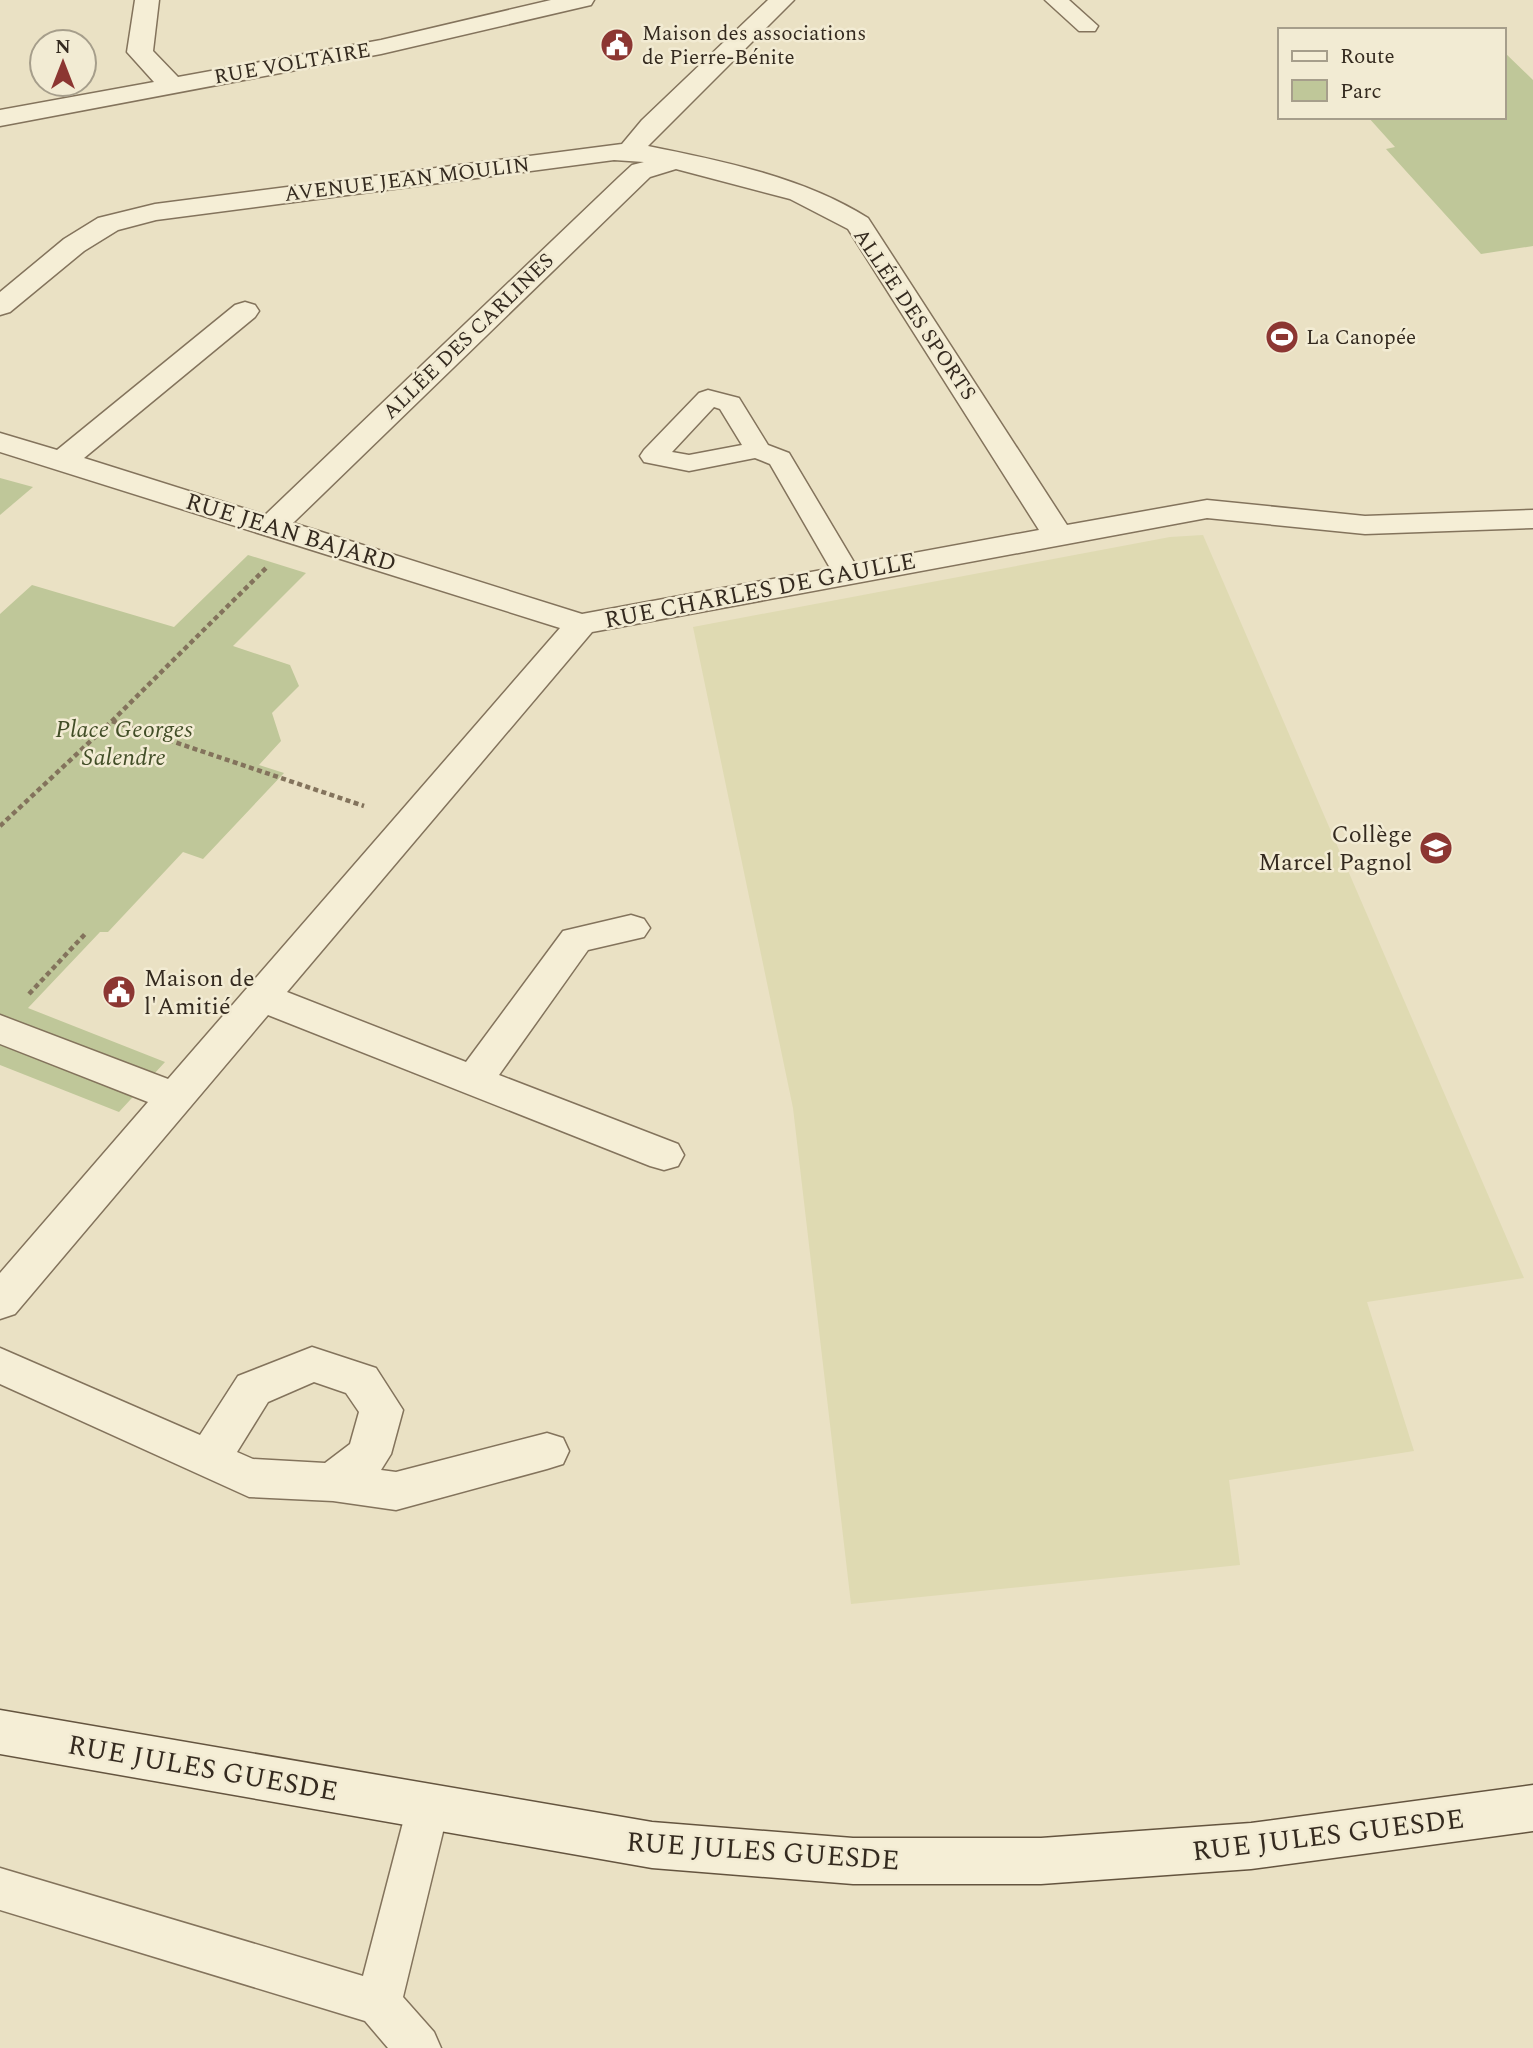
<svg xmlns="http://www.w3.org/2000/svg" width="1533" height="2048" font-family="Spectral,serif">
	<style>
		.farmland { fill: #dfdab2 }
		.green { fill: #bfc799 }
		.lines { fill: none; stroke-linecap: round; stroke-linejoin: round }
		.lane-casing { stroke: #83735c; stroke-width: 3 }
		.street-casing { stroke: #83735c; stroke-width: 3 }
		.secondary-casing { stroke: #64543f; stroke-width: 3 }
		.path { stroke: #83735c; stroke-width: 4.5; stroke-dasharray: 5 3.5; stroke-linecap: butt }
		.lane { fill: #f5eed6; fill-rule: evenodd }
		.street { fill: #f5eed6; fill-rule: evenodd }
		.secondary { fill: #f5eed6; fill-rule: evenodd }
		.labels { text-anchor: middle; stroke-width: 5; stroke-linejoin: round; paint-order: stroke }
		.far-poi-label { font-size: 21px; fill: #342a1f; stroke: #f2ebd3; text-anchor: start }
		.far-street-label { font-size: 21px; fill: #342a1f; stroke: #f2ebd3 }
		.street-label { font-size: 24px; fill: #342a1f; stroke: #f2ebd3 }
		.park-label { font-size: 24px; font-style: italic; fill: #424e27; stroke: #f2ebd3 }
		.poi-label { font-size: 24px; fill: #342a1f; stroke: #f2ebd3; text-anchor: end }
		.near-street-label { font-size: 28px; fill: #342a1f; stroke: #f2ebd3 }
	</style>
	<rect width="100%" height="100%" fill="#eae1c4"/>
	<path class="farmland" d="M1203 535 1524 1278 1367 1302 1414 1451 1229 1480 1240 1565 851 1604 793 1108 693 627 1170 537Z"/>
	<g class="green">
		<path d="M1503 51 1533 80V246L1481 254 1386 149 1395 147 1368 117H1503Z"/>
		<path d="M0 478 33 487 0 515Z"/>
		<path d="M248 555 306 573 233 646 290 665 299 686 272 713 281 741 259 765 284 773 203 859 183 852 108 932H100L28 1008 165 1062 119 1112 0 1065V614L32 585 174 627Z"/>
	</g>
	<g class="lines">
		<defs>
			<g id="lane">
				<path d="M1045 0H1069L1098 26 1095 31H1079Z"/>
				<path d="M708 390 739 398 768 445 789 453 861 574 857 580 847 582 837 580 770 464 755 458 689 471 644 462 640 456 644 450 699 393ZM714 407 720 409 742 445 689 455 672 452Z"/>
				<path d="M428 1787 443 1793 449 1807 403 1997 434 2032 441 2048H388L365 2021 0 1910V1868L363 1976 407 1807 413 1793Z"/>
			</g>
			<g id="street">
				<path d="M135 0H159L153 51 178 77 381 40 551 0H594L591 5 381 54 0 126V110L154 82 127 52Z"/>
				<path d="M768 0H794L648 146C722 161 803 177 868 218L1067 525 1207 500 1365 516 1533 510V528L1365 534 1207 518 592 632 287 992 466 1062 563 931 631 915 644 919 650 928 644 937 588 950 499 1075 678 1144 684 1155 678 1166 664 1170 650 1166 268 1015 15 1314 0 1319V1273L148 1102 0 1044V1015L168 1079 560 628 0 452V433L57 450 235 305 245 302 255 305 259 311 255 317 84 458 265 515 619 177 632 165 644 162 614 160 156 220 118 230 84 251 10 312 0 315V292L64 239 98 218 155 204 622 144 642 120ZM676 169 790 199 848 229 1039 530 582 614 293 523 650 177Z"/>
				<path d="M312 1347 376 1368 403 1410 391 1454 381 1470 396 1472 547 1433 563 1438 569 1451 563 1464 547 1469 396 1510 333 1501 249 1497 0 1384V1348L200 1435 238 1376ZM314 1382 346 1393 359 1412 350 1444 325 1463 253 1459 237 1452 268 1402Z"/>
			</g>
			<path id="secondary" d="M0 1710 652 1822 853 1838H1041L1251 1823 1533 1785V1831L1251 1869 1041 1884H853L652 1868 0 1754Z"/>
		</defs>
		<use href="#lane" class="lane-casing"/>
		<use href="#street" class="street-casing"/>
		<use href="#secondary" class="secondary-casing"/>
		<g class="path">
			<path d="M112 721 364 806"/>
			<path d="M0 826 112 721 266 568"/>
			<path d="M29 994 86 933"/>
		</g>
		<use href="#lane" class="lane"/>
		<use href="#street" class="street"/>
		<use href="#secondary" class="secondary"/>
	</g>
	<defs>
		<symbol id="civic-disc" viewBox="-11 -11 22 22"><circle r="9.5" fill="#8c3632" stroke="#f2ebd3"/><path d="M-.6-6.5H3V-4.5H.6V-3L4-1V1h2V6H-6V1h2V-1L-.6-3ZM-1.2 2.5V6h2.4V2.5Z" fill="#fff"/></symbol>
		<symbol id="stadium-disc" viewBox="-11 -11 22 22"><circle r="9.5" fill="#8c3632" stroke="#f2ebd3"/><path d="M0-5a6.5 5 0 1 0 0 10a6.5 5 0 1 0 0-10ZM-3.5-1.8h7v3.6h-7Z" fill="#fff"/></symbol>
		<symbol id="school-disc" viewBox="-11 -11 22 22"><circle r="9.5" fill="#8c3632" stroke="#f2ebd3"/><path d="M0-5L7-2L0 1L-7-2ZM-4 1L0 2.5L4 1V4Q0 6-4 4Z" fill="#fff"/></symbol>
	</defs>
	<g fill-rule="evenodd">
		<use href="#civic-disc" x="598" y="26" width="38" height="38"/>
		<use href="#stadium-disc" x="1263" y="318" width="38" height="38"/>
		<use href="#school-disc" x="1417" y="829" width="38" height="38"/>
		<use href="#civic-disc" x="100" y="973" width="38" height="38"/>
	</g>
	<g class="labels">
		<g class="far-poi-label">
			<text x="642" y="40">Maison des associations<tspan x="642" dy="24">de Pierre-Bénite</tspan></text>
			<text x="1306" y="344">La Canopée</text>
		</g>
		<g class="far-street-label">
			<text transform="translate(292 63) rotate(-10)" y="7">RUE VOLTAIRE</text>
			<text transform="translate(407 179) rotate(-7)" y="7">AVENUE JEAN MOULIN</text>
			<text transform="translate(915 314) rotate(56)" y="7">ALLÉE DES SPORTS</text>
			<text transform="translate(468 336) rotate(-44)" y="7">ALLÉE DES CARLINES</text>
		</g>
		<g class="street-label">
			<text transform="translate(291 532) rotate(17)" y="8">RUE JEAN BAJARD</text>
			<text transform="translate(760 590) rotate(-11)" y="8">RUE CHARLES DE GAULLE</text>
		</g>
		<g class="park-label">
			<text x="124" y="737">Place Georges<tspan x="124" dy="28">Salendre</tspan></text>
		</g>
		<g class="poi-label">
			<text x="1412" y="842">Collège<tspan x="1412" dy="28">Marcel Pagnol</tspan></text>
			<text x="144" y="986" text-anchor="start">Maison de<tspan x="144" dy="28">l'Amitié</tspan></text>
		</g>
		<g class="near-street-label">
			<text transform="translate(203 1767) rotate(10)" y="10">RUE JULES GUESDE</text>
			<text transform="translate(1328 1834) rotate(-7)" y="10">RUE JULES GUESDE</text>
			<text transform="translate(763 1850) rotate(4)" y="10">RUE JULES GUESDE</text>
		</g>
	</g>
	<rect x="1278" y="28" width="228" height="91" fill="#f2ebd3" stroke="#a69e8b" stroke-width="2"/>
	<rect x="1292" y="51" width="35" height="10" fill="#f5eed6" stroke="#a69e8b" stroke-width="2"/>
	<text x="1340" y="63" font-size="21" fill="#342a1f">Route</text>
	<rect x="1292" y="80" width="35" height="21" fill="#bfc799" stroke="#a69e8b" stroke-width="2"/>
	<text x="1340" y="98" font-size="21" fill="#342a1f">Parc</text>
	<g transform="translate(63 63)"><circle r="33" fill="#f2ebd3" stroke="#a69e8b" stroke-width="2"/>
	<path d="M0-5L12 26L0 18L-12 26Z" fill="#8c3632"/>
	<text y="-10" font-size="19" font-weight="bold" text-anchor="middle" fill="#342a1f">N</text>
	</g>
</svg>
